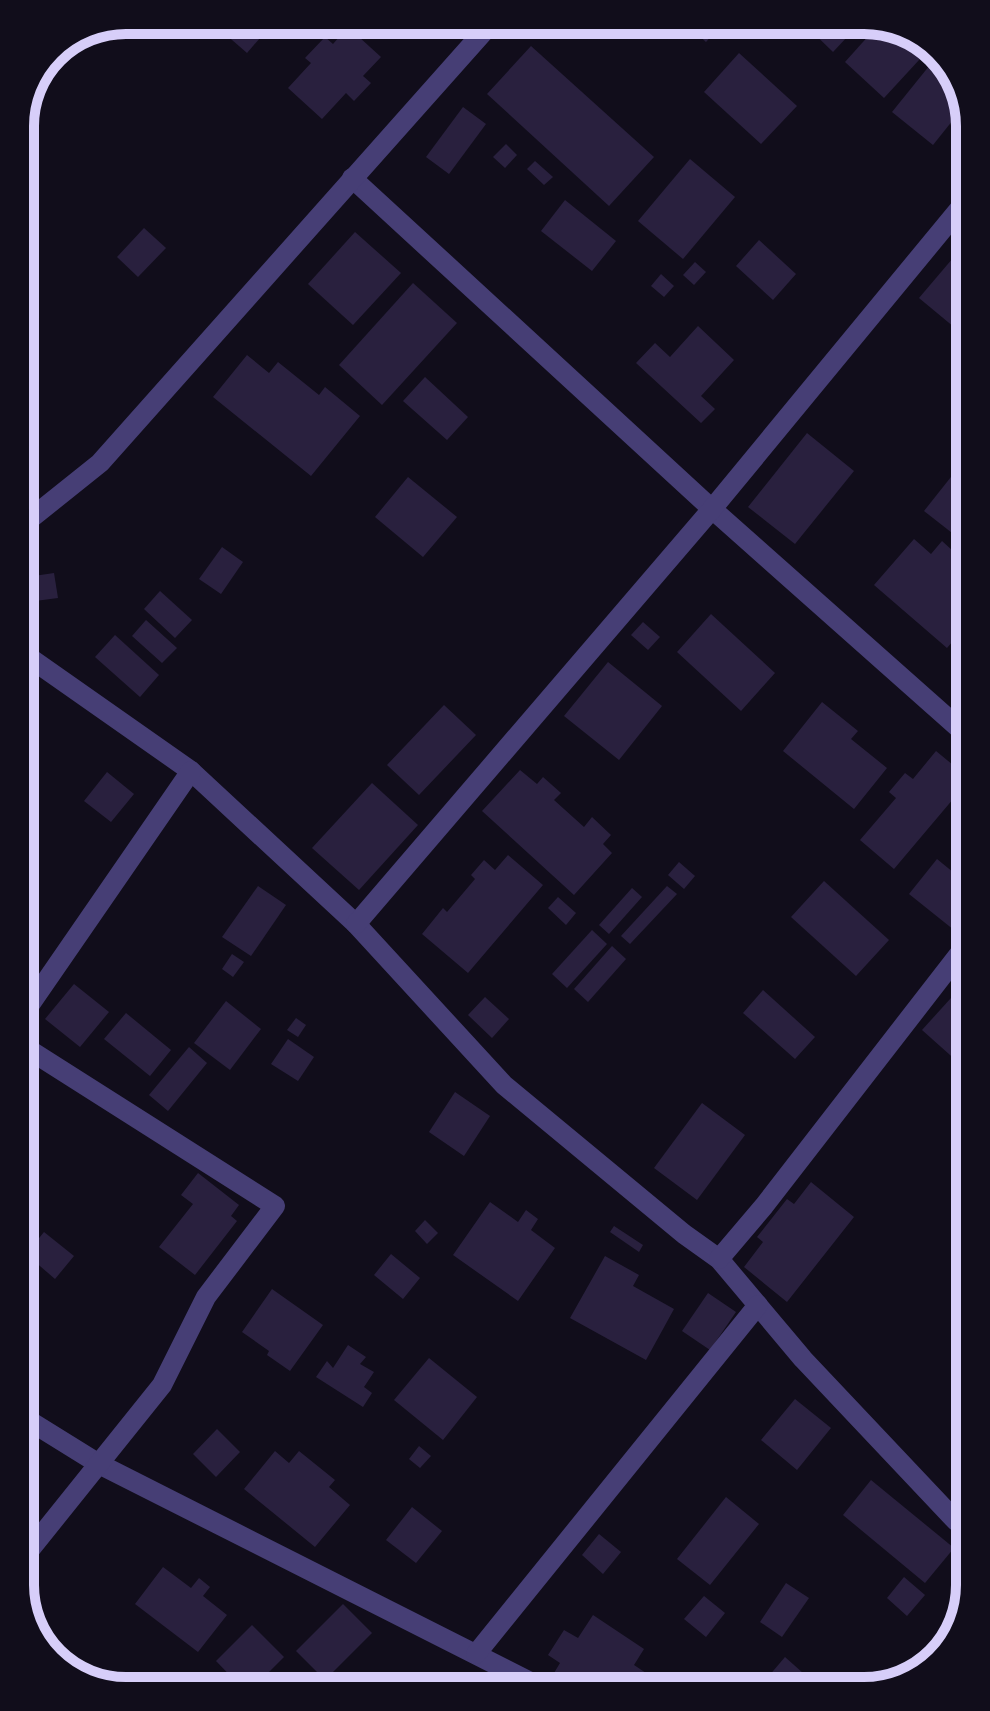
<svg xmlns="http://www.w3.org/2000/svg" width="990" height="1711" font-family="'PT Sans Narrow',sans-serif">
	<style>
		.building { fill: #29203e }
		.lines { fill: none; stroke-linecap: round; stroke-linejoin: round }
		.minor { stroke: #463e75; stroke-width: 20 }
		.rim { fill: none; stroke: #d7cef9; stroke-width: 10 }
	</style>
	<rect width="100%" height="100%" fill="#110d1b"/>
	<g class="building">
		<path d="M236 20H240L260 38 247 53 224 33Z"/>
		<path d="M682 20H725L706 42Z"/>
		<path d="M800 20H863L833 52Z"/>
		<path d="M880 23 923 38 931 47 884 98 845 62Z"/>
		<path d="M348 27 381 57 363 76 371 83 354 101 346 93 322 119 288 88 311 63 305 58 325 37 333 44Z"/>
		<path d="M531 46 654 157 609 206 487 94Z"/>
		<path d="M739 53 797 106 761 144 704 92Z"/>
		<path d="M938 55 959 80 965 105 933 145 892 112Z"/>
		<path d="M463 107 486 124 449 174 426 157Z"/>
		<path d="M969 121 970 126V153L954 141Z"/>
		<path d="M506 144 517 155 505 168 493 157Z"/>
		<path d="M690 159 735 197 683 259 638 221Z"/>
		<path d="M535 161 553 177 544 185 527 169Z"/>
		<path d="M565 200 616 241 592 271 541 231Z"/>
		<path d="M144 228 166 248 138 277 117 257Z"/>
		<path d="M355 232 401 273 353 325 308 284Z"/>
		<path d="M970 238V332L966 337 919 298Z"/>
		<path d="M759 240 796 274 773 300 736 266Z"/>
		<path d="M695 262 706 272 694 285 683 275Z"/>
		<path d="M661 274 674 286 664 297 651 286Z"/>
		<path d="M413 283 457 323 382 405 339 365Z"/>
		<path d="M698 326 734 360 701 396 715 409 701 423 636 363 655 343 670 357Z"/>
		<path d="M247 355 269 373 278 362 319 395 325 387 360 416 311 476 213 397Z"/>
		<path d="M425 377 468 417 447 440 403 401Z"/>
		<path d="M807 433 854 471 795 544 748 507Z"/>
		<path d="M966 458 970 462V547L924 511Z"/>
		<path d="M408 477 457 517 423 557 375 517Z"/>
		<path d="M914 539 931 554 942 541 964 561 957 570 970 581V621L947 648 874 585Z"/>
		<path d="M222 547 243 562 221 594 199 579Z"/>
		<path d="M54 573 58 598 20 603V578Z"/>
		<path d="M160 591 192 620 175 638 144 609Z"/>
		<path d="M711 614 775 673 741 711 677 652Z"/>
		<path d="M146 620 177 648 162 663 132 636Z"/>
		<path d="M643 622 660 637 648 650 631 635Z"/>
		<path d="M115 635 159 675 140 697 95 657Z"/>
		<path d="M608 662 662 706 619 760 564 716Z"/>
		<path d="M822 702 858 731 851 739 887 768 854 809 783 751Z"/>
		<path d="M444 705 476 735 419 795 387 765Z"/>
		<path d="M936 751 970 779 894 869 860 840 896 798 889 792 905 773 913 779Z"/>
		<path d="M520 770 537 784 543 777 561 793 554 800 584 827 592 817 611 835 603 844 612 853 574 895 482 811Z"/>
		<path d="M107 772 134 794 111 822 84 801Z"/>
		<path d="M372 783 418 825 359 890 312 848Z"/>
		<path d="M508 855 543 885 468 973 422 934 443 908 447 912 475 879 471 875 484 860 495 870Z"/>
		<path d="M937 859 970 886V910L954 930 909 894Z"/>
		<path d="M679 862 695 876 684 889 668 875Z"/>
		<path d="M824 881 889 940 856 976 791 917Z"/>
		<path d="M258 886 286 905 251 956 222 937Z"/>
		<path d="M667 886 677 894 630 944 621 936Z"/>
		<path d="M632 888 642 897 609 934 599 925Z"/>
		<path d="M558 897 576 913 566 925 548 908Z"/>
		<path d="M592 930 607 944 567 988 552 974Z"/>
		<path d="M612 946 626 959 588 1002 574 989Z"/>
		<path d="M232 954 244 962 233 977 222 969Z"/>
		<path d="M970 977V1051L959 1063 922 1030Z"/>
		<path d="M74 984 109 1012 80 1047 45 1019Z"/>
		<path d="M763 990 815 1037 795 1059 743 1013Z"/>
		<path d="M485 997 509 1019 492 1038 468 1015Z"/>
		<path d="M226 1001 261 1029 230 1070 194 1043Z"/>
		<path d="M126 1013 171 1050 150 1076 104 1039Z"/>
		<path d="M296 1018 306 1025 298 1037 287 1030Z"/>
		<path d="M288 1039 314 1057 298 1081 271 1064Z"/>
		<path d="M189 1047 207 1063 168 1111 149 1095Z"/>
		<path d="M455 1092 490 1116 464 1156 429 1132Z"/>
		<path d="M702 1103 745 1135 697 1200 654 1168Z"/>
		<path d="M970 1143V1185L951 1172Z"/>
		<path d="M198 1173 239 1205 231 1216 237 1221 195 1275 159 1247 193 1204 181 1195Z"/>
		<path d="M811 1182 854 1217 787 1302 744 1267 763 1242 757 1237 787 1199 794 1204Z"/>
		<path d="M490 1202 518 1222 526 1210 538 1219 531 1230 555 1248 518 1301 453 1255Z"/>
		<path d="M425 1220 438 1233 427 1244 415 1231Z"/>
		<path d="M614 1226 643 1245 639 1252 610 1232Z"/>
		<path d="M44 1232 74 1256 55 1279 26 1254Z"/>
		<path d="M391 1254 420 1278 403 1299 374 1275Z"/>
		<path d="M605 1256 639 1275 633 1286 674 1309 646 1360 570 1318Z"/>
		<path d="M272 1289 323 1325 290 1371 267 1355 269 1351 242 1332Z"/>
		<path d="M708 1293 736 1312 710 1350 682 1331Z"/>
		<path d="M348 1345 366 1357 360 1364 374 1372 364 1387 372 1393 363 1407 316 1377 327 1361 333 1368Z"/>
		<path d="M429 1358 477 1397 443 1440 394 1400Z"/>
		<path d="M795 1399 831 1428 797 1470 761 1440Z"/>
		<path d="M217 1429 240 1452 216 1477 193 1454Z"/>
		<path d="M419 1446 431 1456 420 1468 409 1459Z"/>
		<path d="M275 1451 289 1463 299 1451 335 1480 329 1487 350 1505 315 1547 244 1489Z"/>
		<path d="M871 1480 954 1548 925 1583 843 1515Z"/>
		<path d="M726 1497 759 1524 710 1585 677 1559Z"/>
		<path d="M412 1507 442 1531 416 1563 386 1540Z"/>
		<path d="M599 1534 621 1552 603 1574 582 1555Z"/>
		<path d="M163 1567 191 1588 199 1578 210 1587 203 1596 227 1615 198 1652 135 1604Z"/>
		<path d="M904 1577 925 1595 907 1616 887 1598Z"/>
		<path d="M786 1583 809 1598 782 1637 760 1622Z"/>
		<path d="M704 1596 725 1613 706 1637 684 1619Z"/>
		<path d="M343 1604 372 1633 325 1680 296 1651Z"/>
		<path d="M593 1615 644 1649 634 1665 646 1673 634 1691H582L554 1673 560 1663 548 1655 564 1630 578 1638Z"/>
		<path d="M252 1625 284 1657 250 1691H245L216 1661Z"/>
		<path d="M785 1657 821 1689 819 1691H756Z"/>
		<path d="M83 1669 100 1684 77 1676Z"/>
		<path d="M852 1676 867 1690 837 1691Z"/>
	</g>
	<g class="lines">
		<g class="minor">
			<path d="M352 178 712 509 970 738"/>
			<path d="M20 527 100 463 494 20"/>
			<path d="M20 651 191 771 356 924 504 1085 684 1234 719 1259 803 1359 956 1521 970 1532"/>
			<path d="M356 924 712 509 970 196"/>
			<path d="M20 1019 191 771"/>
			<path d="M719 1259 764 1206 970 940"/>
			<path d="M20 1415 99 1464 548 1691"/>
			<path d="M20 1562 162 1385 206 1297 275 1206 20 1044"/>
			<path d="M476 1654 758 1305"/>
		</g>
	</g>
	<path d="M0 0H990V1711H0ZM126 34H864A92 92 0 0 1 956 126V1585A92 92 0 0 1 864 1677H126A92 92 0 0 1 34 1585V126A92 92 0 0 1 126 34Z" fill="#110d1b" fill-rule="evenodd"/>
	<path class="rim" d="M126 34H864A92 92 0 0 1 956 126V1585A92 92 0 0 1 864 1677H126A92 92 0 0 1 34 1585V126A92 92 0 0 1 126 34Z"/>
</svg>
